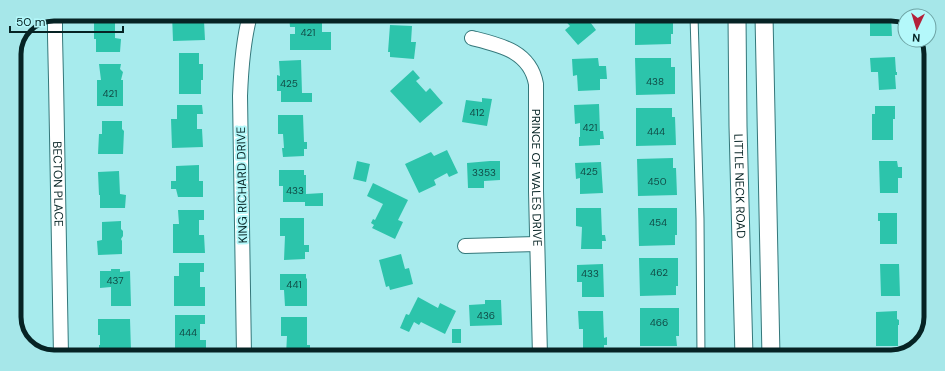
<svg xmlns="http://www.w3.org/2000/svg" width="945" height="371" font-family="'DM Sans',sans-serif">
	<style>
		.building { fill: #2cc4ab }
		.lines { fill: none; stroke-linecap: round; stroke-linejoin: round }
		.service-casing { stroke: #34777a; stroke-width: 9 }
		.minor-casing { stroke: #34777a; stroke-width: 16 }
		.tertiary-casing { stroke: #34777a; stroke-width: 19 }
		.service { stroke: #fff; stroke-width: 7 }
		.minor { stroke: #fff; stroke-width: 14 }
		.tertiary { stroke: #fff; stroke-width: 17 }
		.labels { text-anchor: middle; stroke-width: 4; stroke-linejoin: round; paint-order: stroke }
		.number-label { font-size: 10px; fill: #104b46 }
		.street-label { font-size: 12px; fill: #062324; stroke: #b4f8fa }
		.rim { fill: none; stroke: #062324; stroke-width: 5 }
	</style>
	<rect width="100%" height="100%" fill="#a7ebed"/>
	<g class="building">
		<path d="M172 14H200L201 21H204L205 40 173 41Z"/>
		<path d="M94 15H115V38L121 39 120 52H96V39H94Z"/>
		<path d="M289 15H322V32H331V50H290V34H295V27H290Z"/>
		<path d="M560 15H585L596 30 578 45 565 30 570 26Z"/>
		<path d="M635 15 673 16V34H671V44L635 45Z"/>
		<path d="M870 16H891L892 36H870Z"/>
		<path d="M390 25 412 26 411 42H416L414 59 390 57V52H388Z"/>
		<path d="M179 53H199V64H203V80H201V94H179Z"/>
		<path d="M895 57 896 72H897V75H895L896 89 879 90 878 72H871L870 58Z"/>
		<path d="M598 58 599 66H606L607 79H600V90L578 91 577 75 573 76 572 59Z"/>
		<path d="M635 58H671V67H675V94L636 95Z"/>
		<path d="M301 60 302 93H312V102H281V91H277V75L280 76 279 61Z"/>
		<path d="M99 64H121L120 69 123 72 121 80H123V106H97V80H101Z"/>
		<path d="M413 70 420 78 416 81 426 92 430 88 443 103 420 123 390 91Z"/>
		<path d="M14 71H17L18 85H16V92H14Z"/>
		<path d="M482 98 492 99 487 126 462 122 466 100 482 102Z"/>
		<path d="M599 104 600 131H603L604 139H600V145L579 146V137H580V123L575 124 574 105Z"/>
		<path d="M177 105H202L203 114H197V129H202L203 147 172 148 171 119H177Z"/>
		<path d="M875 106H895V119H893V140H872V114H875Z"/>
		<path d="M636 108H672V117H675L676 145 636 146Z"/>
		<path d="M278 115H303L304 142H307V149H304V156L283 157 282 148H284L283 134H278Z"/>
		<rect x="14" y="118" width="2" height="38"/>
		<path d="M102 121H122V129L124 131 123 154H98L99 134H102Z"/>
		<path d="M447 150 458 173 449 177 447 173 434 180 436 185 419 193 405 164 431 152 434 156Z"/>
		<path d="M673 158V168H676L677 195 638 196 637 159Z"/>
		<path d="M357 161 370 164 366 182 353 179Z"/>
		<path d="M490 161H500V180L484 181V188H468L467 163Z"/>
		<path d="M879 161H897L898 167H902V178H898V193H880Z"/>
		<path d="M601 162 603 193 580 194V178L576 179 575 163Z"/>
		<path d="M14 165H20V192H17L18 208H14Z"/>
		<path d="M199 165V181H203V197H178L176 189H171V181H176V166Z"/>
		<path d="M279 170H304V175H306V194L323 193V206H305V202H283V186H279Z"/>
		<path d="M119 171 120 194 126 195 125 208H100V195H99L98 172Z"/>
		<path d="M373 183 408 200 398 220 403 222 395 239 372 228 374 225 371 223 373 219 375 220 383 204 367 196Z"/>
		<path d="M576 208H601L602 235H605L606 241H602V249H581L582 227 576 226Z"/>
		<path d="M638 208H677V235H675V245L639 246Z"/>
		<path d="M178 210H204V220H199V235H204L205 253H173V224H179Z"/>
		<path d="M878 213H897V244H880V221H878Z"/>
		<path d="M280 218H304V245H309V252H305V259L284 260 285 236H280Z"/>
		<path d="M121 221V229L123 231V236L121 239 122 241V254L98 255 97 241 102 240V222Z"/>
		<path d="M21 222V237H19V243H17V255H14V223Z"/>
		<path d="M401 254 405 269 409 268 413 284 390 290 389 286 386 287 379 260Z"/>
		<path d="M639 258H678V286H676V295L640 296Z"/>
		<path d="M179 263H204V272H200V287H205V306H174V276H179Z"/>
		<path d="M603 264 604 297H582V282H577V265Z"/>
		<path d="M880 264H899L900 296H881Z"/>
		<path d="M111 269H120V272L130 271 131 306H111V287L100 288V271H111Z"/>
		<path d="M14 272H17V284H20V291H22L23 305 14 306Z"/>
		<path d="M280 274H306V279L307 278V306H285L284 290H280Z"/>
		<path d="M418 297 438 308 440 303 456 311 445 334 421 322 419 325 414 322 409 332 400 328 406 314 409 315Z"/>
		<path d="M485 300H501L502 325 470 326 469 305 485 304Z"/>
		<path d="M640 308H679V336H676L677 346H640Z"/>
		<path d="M578 311H603L604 338 607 337V345H604V352H583V329H579Z"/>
		<path d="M897 311V319L899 320V325H898V346H876V312Z"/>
		<path d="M175 315H205V324H200V340H206V355H175Z"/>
		<path d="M281 317H307V345H310V352H307V355H286L287 336H281Z"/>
		<path d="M98 319H130L131 351H126V355H99V345H100V335H98Z"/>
		<rect x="452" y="329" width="9" height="14"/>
	</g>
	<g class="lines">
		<defs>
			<path id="service" d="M694 16 700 219 701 357"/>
			<g id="minor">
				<path id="s1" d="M55 14V36L56 80 61 355"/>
				<path id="s2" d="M472 38C500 45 530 51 536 84V191L540 356"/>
				<path d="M465 246 537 244"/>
				<path d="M244 355 240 96C241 69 243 41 250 15"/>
			</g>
			<g id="tertiary">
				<path id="s3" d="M737 16 738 126 744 357"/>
				<path d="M764 16 771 357"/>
			</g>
		</defs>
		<use href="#service" class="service-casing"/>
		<use href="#minor" class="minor-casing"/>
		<use href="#tertiary" class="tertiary-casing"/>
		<use href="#service" class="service"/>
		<use href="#minor" class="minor"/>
		<use href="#tertiary" class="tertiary"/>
	</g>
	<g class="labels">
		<g class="number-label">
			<text x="308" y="36">421</text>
			<text x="655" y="85">438</text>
			<text x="289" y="87">425</text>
			<text x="110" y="97">421</text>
			<text x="477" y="116">412</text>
			<text x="590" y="131">421</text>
			<text x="656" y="135">444</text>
			<text x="589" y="175">425</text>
			<text x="484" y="176">3353</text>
			<text x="657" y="185">450</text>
			<text x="295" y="194">433</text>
			<text x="658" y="226">454</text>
			<text x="659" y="276">462</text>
			<text x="590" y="277">433</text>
			<text x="115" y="284">437</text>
			<text x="294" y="288">441</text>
			<text x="486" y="319">436</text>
			<text x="659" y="326">466</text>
			<text x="188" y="336">444</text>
		</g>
		<g class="street-label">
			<text dy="4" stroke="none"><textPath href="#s2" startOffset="178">PRINCE OF WALES DRIVE</textPath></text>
			<text dy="4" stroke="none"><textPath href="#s1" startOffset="170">BECTON PLACE</textPath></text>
			<text transform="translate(242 185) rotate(-91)" y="4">KING RICHARD DRIVE</text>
			<text dy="4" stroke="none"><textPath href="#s3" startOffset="170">LITTLE NECK ROAD</textPath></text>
		</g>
	</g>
	<path d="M0 0H945V371H0ZM54 21H891A33 33 0 0 1 924 54V317A33 33 0 0 1 891 350H54A33 33 0 0 1 21 317V54A33 33 0 0 1 54 21Z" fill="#a6e7e9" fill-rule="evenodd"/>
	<path class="rim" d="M54 21H891A33 33 0 0 1 924 54V317A33 33 0 0 1 891 350H54A33 33 0 0 1 21 317V54A33 33 0 0 1 54 21Z"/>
	<g transform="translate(917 28) rotate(184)"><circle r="19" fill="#b4f8fa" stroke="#6ea3a4"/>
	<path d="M0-3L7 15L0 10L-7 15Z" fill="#b3213a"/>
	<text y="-6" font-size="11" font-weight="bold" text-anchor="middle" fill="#062324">N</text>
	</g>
	<path d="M10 26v6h113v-6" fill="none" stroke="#062324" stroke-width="2"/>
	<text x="16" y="26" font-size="12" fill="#062324" stroke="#b4f8fa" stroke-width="3" paint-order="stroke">50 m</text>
</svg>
